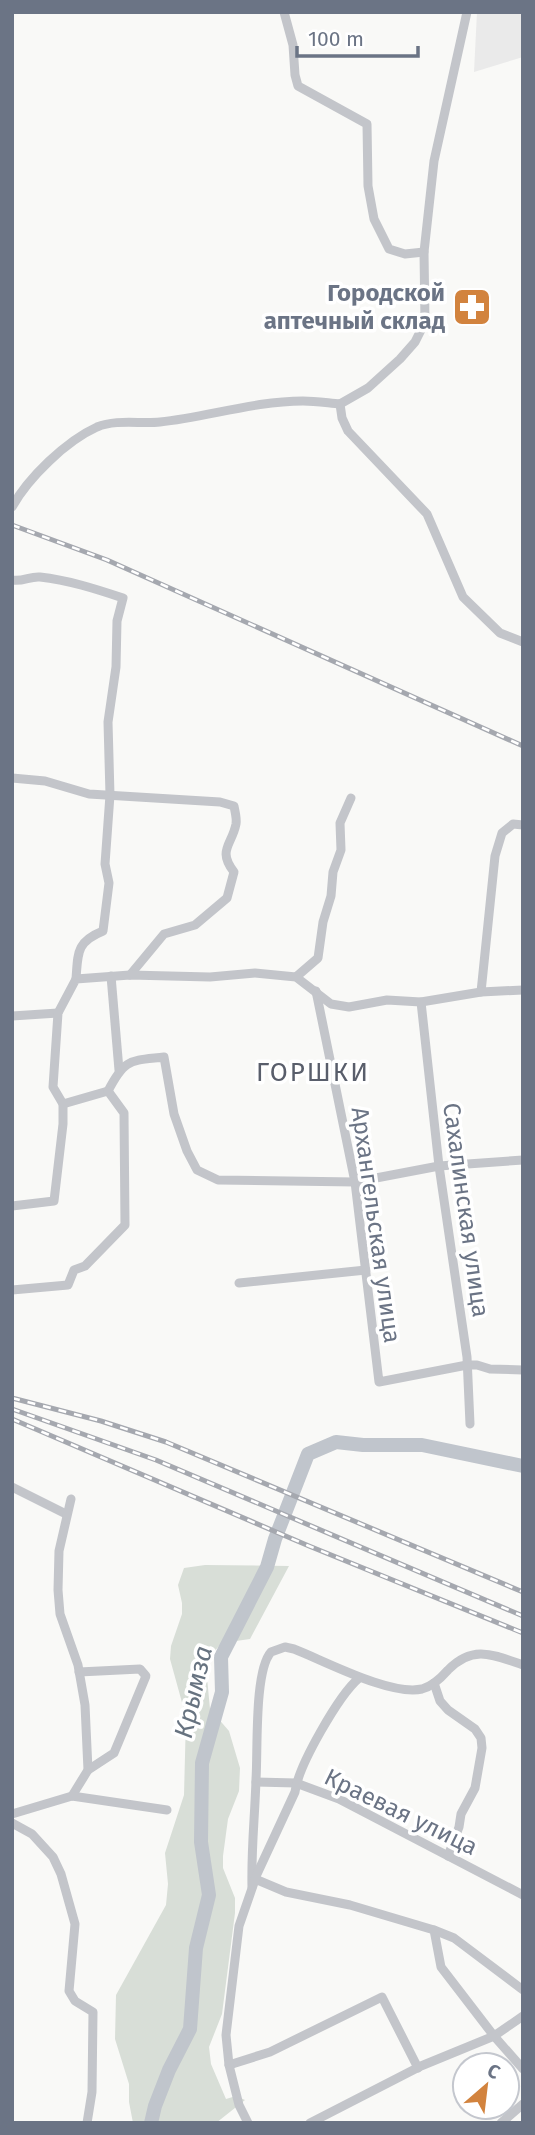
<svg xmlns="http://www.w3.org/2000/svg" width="535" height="2135" font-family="'Fira Sans',sans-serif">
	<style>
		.built { fill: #eaeaea }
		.green { fill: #d8ded7 }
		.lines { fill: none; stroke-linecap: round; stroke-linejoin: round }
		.river { stroke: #c0c5cc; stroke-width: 14 }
		.minor { stroke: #c3c5ca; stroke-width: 9 }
		.rail-casing { stroke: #a5a8af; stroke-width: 5 }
		.rail { stroke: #fff; stroke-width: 2.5; stroke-dasharray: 8; stroke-linecap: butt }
		.labels { text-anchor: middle; stroke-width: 7; stroke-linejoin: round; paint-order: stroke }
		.poi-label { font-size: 24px; font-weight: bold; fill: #6b7485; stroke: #fff; text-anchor: end }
		.street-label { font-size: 24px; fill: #6b7485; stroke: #fff }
		.neighbourhood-label { font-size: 26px; letter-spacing: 2px; fill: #595e6b; stroke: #fff }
		.water-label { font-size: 26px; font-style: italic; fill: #677380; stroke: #fff }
	</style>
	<rect width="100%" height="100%" fill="#f9f9f7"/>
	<path class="built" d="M477 12H523V57L474 72Z"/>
	<path class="green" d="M205 1565 289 1566 250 1639 222 1643 209 1657 206 1667 210 1709 229 1731 240 1768 239 1791 228 1819 223 1856V1868L235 1898V1913L222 2014 209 2047 211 2064 226 2099 236 2096 245 2100 216 2123H133L129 2102V2084L115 2039 116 1995 166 1905 168 1884 165 1853 184 1795 186 1717 170 1659 171 1646 182 1614V1603L178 1585 184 1568Z"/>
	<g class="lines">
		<path class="river" d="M151 2123 155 2106 169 2070 190 2029 196 1948 209 1895 201 1842 202 1763 222 1692 221 1657 267 1567 275 1539 308 1454 336 1442 363 1445H422L523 1466"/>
		<g class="minor">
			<path d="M284 12 293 45 295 75 298 86 367 124 368 186 374 219 389 249 405 254 424 252"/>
			<path d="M340 404 368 388 400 359 415 342 425 322 424 252 434 161 467 12"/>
			<path d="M340 404 342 418 348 431 427 514 463 597 500 633 523 642"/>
			<path d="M12 507C28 478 66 441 97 427 116 419 140 424 160 422 207 417 255 401 303 401 315 401 328 403 340 404"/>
			<path d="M12 580C23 582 30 576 40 577 68 580 96 589 123 598L117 621 116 667 108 722 110 795 105 864 109 883 103 931C76 942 78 953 76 979"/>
			<path d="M12 778 45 781 89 794 220 802 234 806C235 812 237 818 236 824 232 845 217 850 234 872L227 898 195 925 164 934 130 975"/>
			<path d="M111 976 119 1070"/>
			<path d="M296 977 318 958 323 922 331 896 333 872 341 850 340 823 351 798"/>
			<path d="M316 991 355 1182 379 1382 467 1365H477L490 1369 523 1370"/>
			<path d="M481 992 495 856 502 833 513 824 523 825"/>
			<path d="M421 1002 439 1166 467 1357 470 1424"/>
			<path d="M12 1016 58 1013"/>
			<path d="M108 1091C125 1058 130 1061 164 1057L174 1114 187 1151 197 1170 218 1180 355 1182 439 1166 523 1160"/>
			<path d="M63 1104 108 1091"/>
			<path d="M12 1206 54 1201 63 1124V1104L53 1087 58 1013 76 979 130 975 210 977 255 973 296 977 331 1004 349 1007 387 1000 421 1002 481 992 523 990"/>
			<path d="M239 1283 366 1270"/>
			<path d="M12 1290 68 1285 74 1270 85 1266 125 1225 124 1113 108 1091"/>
			<path d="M12 1487 66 1514"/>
			<path d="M71 1499 59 1551 58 1590 60 1614 78 1665 85 1705 88 1770 72 1796"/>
			<path d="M79 1672 140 1669 146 1676 114 1753 88 1770"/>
			<path d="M434 1683 440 1701 448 1710 475 1729 481 1738 482 1748 475 1788 461 1814 459 1827 448 1856"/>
			<path d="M256 1782 296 1783 339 1799 523 1895"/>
			<path d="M12 1814 72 1796 167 1810"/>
			<path d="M12 1823 32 1834 53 1857 61 1874 75 1924 69 1991 75 2001 93 2012 92 2092 87 2123"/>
			<path d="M255 1879 286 1892 350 1905 434 1930 441 1967 494 2036 523 2069"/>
			<path d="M252 1887C251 1850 255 1815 256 1779 258 1751 254 1671 271 1652L285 1647 294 1649C325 1661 390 1696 422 1689 433 1686 441 1678 448 1670 473 1644 494 1655 523 1665"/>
			<path d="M434 1930 454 1938 523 1990"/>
			<path d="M229 2065 270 2052 382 1997 418 2068"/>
			<path d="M248 2123 239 2105 229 2065 226 2035 239 1926 257 1874 295 1792C298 1766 339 1695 359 1678"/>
			<path d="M310 2123 421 2066 494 2036 523 2016"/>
			<path d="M501 2123 523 2104"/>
		</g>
		<defs>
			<g id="rail">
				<path d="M12 525 107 560 523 746"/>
				<path d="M12 1398 101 1421 166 1442 523 1592"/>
				<path d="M12 1409 156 1460 523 1616"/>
				<path d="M12 1419 309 1546 523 1633"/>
			</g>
		</defs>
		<use href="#rail" class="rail-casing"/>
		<use href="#rail" class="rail"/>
	</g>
	<defs>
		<symbol id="pharmacy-square" viewBox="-11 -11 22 22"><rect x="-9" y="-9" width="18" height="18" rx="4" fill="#d2833e" stroke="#fff"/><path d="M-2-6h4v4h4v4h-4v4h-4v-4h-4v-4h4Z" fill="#fff"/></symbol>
	</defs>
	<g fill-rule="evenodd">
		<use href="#pharmacy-square" x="450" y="285" width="44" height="44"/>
	</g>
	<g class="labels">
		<g class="poi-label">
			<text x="445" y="301">Городской<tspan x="445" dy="28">аптечный склад</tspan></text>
		</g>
		<g class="street-label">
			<text transform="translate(466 1210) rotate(82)" y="8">Сахалинская улица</text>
			<text transform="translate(376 1225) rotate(82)" y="8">Архангельская улица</text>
			<text transform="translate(401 1812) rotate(26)" y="8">Краевая улица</text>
		</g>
		<g class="neighbourhood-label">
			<text x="313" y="1081">ГОРШКИ</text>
		</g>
		<g class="water-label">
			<text transform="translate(193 1692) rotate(-77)" y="9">Крымза</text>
		</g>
	</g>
	<rect width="535" height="2135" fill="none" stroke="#6b7485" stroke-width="28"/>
	<g transform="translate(486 2086) rotate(28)"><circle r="33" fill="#ffffff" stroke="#c4c7ce" stroke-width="2"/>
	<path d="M0-5L12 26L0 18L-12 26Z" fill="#d2833e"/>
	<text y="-10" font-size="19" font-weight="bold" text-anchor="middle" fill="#6b7485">С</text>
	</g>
	<path d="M297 46v10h121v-10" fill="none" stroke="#6b7485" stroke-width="3.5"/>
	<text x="308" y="46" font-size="21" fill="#6b7485" stroke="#ffffff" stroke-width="5" paint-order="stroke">100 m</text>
</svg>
